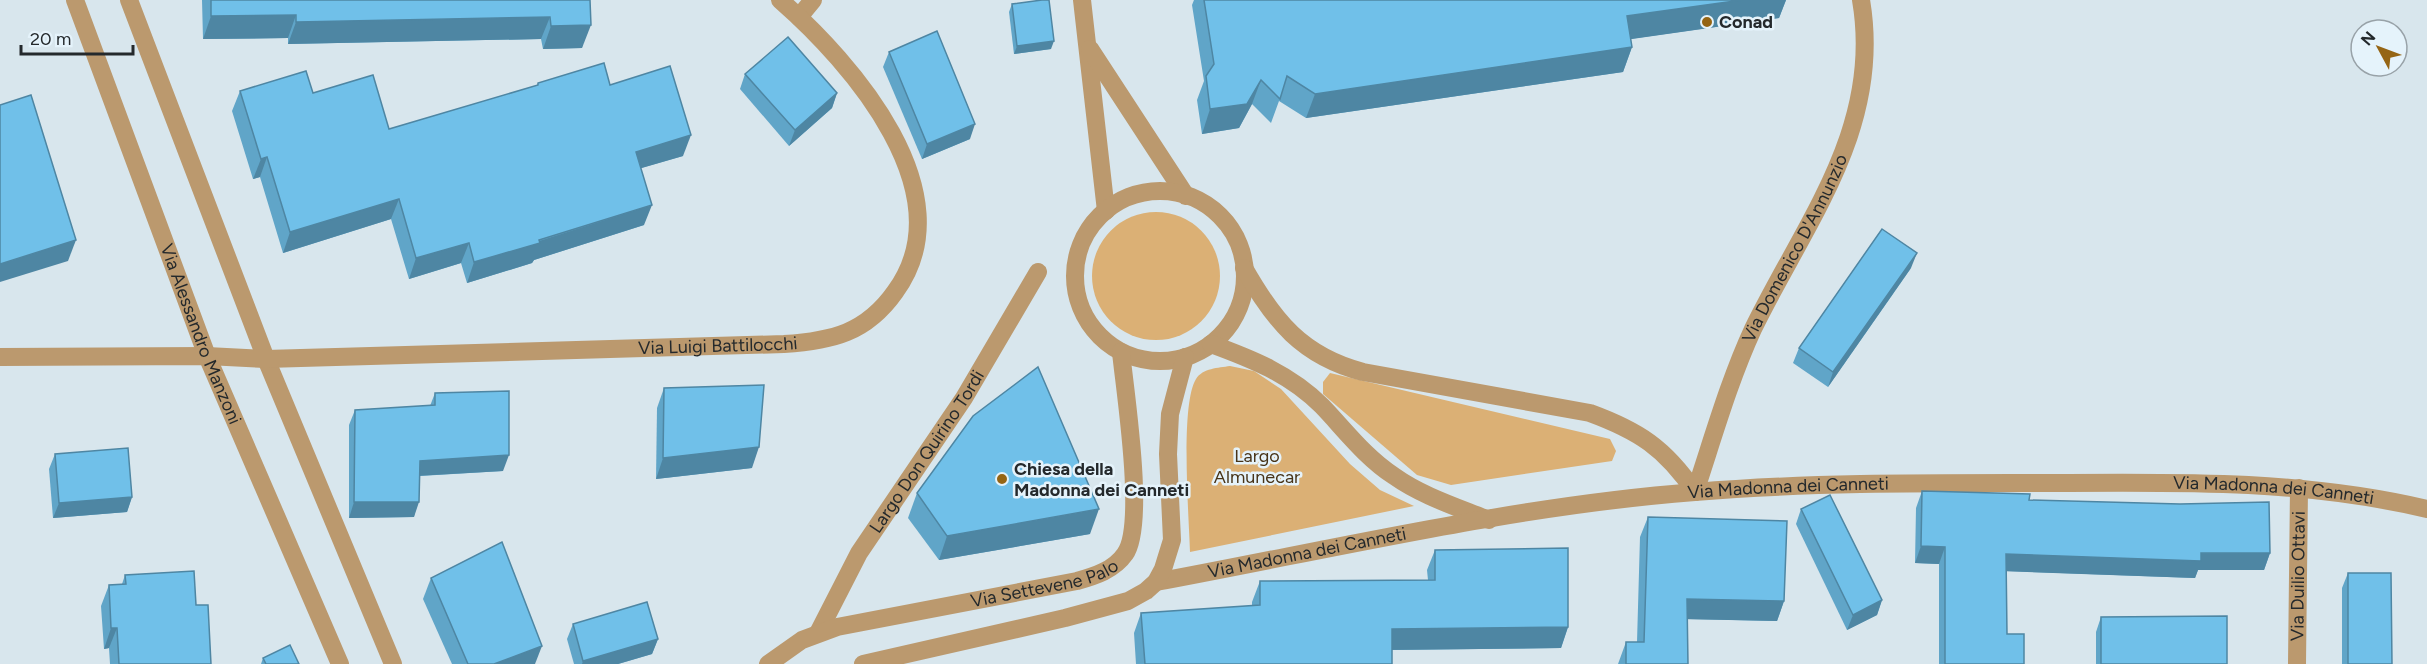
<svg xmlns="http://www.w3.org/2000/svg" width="2427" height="664" font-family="Figtree,sans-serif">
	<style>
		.green { fill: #dbb075 }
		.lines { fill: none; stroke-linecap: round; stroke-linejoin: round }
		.minor { stroke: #bb996e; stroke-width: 18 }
		.wall { fill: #60a5c8 }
		.shaded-wall { fill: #4e86a3 }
		.building { fill: #70c0e9; stroke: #4e86a3; stroke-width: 1.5 }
		.poi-dot { fill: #956514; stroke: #e5f3fb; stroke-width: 2 }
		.labels { text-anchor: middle; stroke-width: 5; stroke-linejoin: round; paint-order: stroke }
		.poi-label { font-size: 18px; font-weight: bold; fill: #24292c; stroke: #e5f3fb; text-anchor: start }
		.street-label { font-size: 18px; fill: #24292c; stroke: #e5f3fb }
		.park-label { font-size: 18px; fill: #483418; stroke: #e5f3fb }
	</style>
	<rect width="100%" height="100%" fill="#d8e6ed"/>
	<g class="green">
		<circle cx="1156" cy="276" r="64"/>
		<path d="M1230 366 1254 371 1281 389 1350 464 1380 490 1414 506 1190 552C1189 517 1180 405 1196 379 1203 368 1218 368 1230 366Z"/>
		<path d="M1330 373 1610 439 1616 451 1612 461 1451 485 1417 475 1323 394V382Z"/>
	</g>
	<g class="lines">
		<g class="minor">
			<path id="s1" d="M75 0 207 356 340 664"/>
			<path d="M129 0 266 359 393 664"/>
			<path d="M1082 0 1106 211"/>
			<path d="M799 17 813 0"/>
			<path d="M1090 49 1186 196"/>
			<circle cx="1160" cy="276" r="85"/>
			<path d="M1244 268C1274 321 1302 356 1363 372L1590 413C1639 431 1665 448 1695 492"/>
			<path d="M1211 344C1252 359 1290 374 1322 406 1345 430 1365 457 1394 476 1422 496 1457 507 1489 520"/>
			<path id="s2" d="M0 357 207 356 266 359 784 344C832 341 866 333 895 292 967 194 852 63 780 0"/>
			<path id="s3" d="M1695 492C1713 438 1729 381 1753 329 1805 222 1883 128 1861 0"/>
			<path id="s4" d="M1156 582C1334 549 1514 506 1695 492 1815 482 1936 483 2056 483 2181 482 2305 480 2427 509"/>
			<path id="s5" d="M818 633 859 553 964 398 1038 272"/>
			<path id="s6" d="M768 664 802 640 837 627 1077 581C1095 576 1114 570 1125 554 1146 525 1125 392 1121 352"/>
			<path d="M863 664 1065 618 1128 601 1146 591 1156 582 1163 569 1172 540 1168 454 1170 414 1185 357"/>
			<path id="s7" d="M2297 664 2299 488"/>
		</g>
	</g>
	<g class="wall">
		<path d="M202 0H590L582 48 543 49 541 39 288 44V38L203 39Z"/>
		<path d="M1194 0H1786L1779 18 1630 39 1632 47 1623 72 1306 118 1279 101 1271 123 1252 104 1239 128 1202 134 1197 100 1204 81 1192 5Z"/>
		<path d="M1012 4 1051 49 1014 54 1009 12Z"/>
		<path d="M889 52 970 139 922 159 883 67Z"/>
		<path d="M745 74 837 93 832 108 789 146 740 89Z"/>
		<path d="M538 83 610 85 683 156 641 168 644 225 534 260 532 263 467 283 461 263 409 279 391 219 283 253 260 177 253 179 232 111 240 91 313 93 389 129 537 86Z"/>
		<path d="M1911 268 1828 387 1793 363 1799 348Z"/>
		<path d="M664 388 752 468 656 479 657 408Z"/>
		<path d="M435 393 503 471 420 476 414 517 349 518V425L355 410 430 406Z"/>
		<path d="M55 454 132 497 127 512 53 518 49 469Z"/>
		<path d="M1922 491 2029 500 2270 553 2264 570H2198L2195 578 2007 571V634L2024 664H1939V564L1915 563 1916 508Z"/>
		<path d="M917 493 1090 534 939 560 908 518Z"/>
		<path d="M1801 509 1882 600 1877 615 1847 630 1796 524Z"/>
		<path d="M1648 517 1784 601 1777 621 1688 619V664H1618L1626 642H1637L1640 537Z"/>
		<path d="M1435 550 1568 627 1561 648 1392 650V664H1136L1134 633 1141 613 1252 606V602L1260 581 1428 580 1427 570Z"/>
		<path d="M2348 573 2392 664H2342V588Z"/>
		<path d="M125 575 196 605 211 664H110L109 648 104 649 101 606 109 585 122 584Z"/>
		<path d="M431 578 535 664H452L423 599Z"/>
		<path d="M2101 617 2227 664H2096V632Z"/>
		<path d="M573 624 658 639 652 654 618 664H574L567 639Z"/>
		<path d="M263 658 299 664H261Z"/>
	</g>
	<g class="shaded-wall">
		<path d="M1742 0H1786L1779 18 1618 41 1627 16Z"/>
		<path d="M296 15 288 38 203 39 211 16Z"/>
		<path d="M550 17 541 39 288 44 296 22Z"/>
		<path d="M591 25 582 48 543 49 551 26Z"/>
		<path d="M1054 41 1051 49 1014 54 1017 46Z"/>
		<path d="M1632 47 1623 72 1306 118 1315 94Z"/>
		<path d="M1261 80 1252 104 1239 128 1202 134 1210 109Z"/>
		<path d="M837 93 832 108 789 146 795 130Z"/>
		<path d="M975 124 970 139 922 159 927 144Z"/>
		<path d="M691 135 683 156 628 172 636 152Z"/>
		<path d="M267 157 260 177 253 179 261 159Z"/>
		<path d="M399 199 391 219 283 253 290 232Z"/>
		<path d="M652 205 644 225 534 260 532 263 467 283 474 262Z"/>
		<path d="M76 240 68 261 0 282V264Z"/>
		<path d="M469 243 461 263 409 279 416 258Z"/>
		<path d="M1917 253 1911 268 1828 387 1833 372Z"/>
		<path d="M759 447 752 468 656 479 663 458Z"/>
		<path d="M509 455 503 471 415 476 420 461Z"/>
		<path d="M132 497 127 512 53 518 59 503Z"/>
		<path d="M354 502H419L414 517 349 518Z"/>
		<path d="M1099 509 1090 534 939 560 947 536Z"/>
		<path d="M1921 546 1945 547 1939 564 1915 563Z"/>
		<path d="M2270 553 2264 570H2198L2195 578 2000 571 2006 554Z"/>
		<path d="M1687 599 1784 601 1777 621 1680 619Z"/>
		<path d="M1882 600 1877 615 1847 630 1853 615Z"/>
		<path d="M1568 627 1561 648 1384 650 1392 629Z"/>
		<path d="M111 628H117L109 648 104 649Z"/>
		<path d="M658 639 652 654 618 664H582L583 661Z"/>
		<path d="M542 646 535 664H494Z"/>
	</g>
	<g class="building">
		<path d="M211 0H590L591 25 551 26 550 17 296 22V15L211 16Z"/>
		<path d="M1042 0H1049L1054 41 1017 46 1012 4Z"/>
		<path d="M1204 0H1742L1627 16 1632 47 1315 94 1287 76 1280 99 1261 80 1247 104 1210 109 1206 76 1214 64Z"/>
		<path d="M937 31 975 124 927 144 889 52Z"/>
		<path d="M788 37 837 93 795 130 745 74Z"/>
		<path d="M604 63 610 85 670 66 691 135 636 152 652 205 539 240 540 243 474 262 469 243 416 258 399 199 290 232 267 157 261 159 240 91 306 71 313 93 373 75 389 129 538 85V83Z"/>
		<path d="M31 95 76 240 0 264V105Z"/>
		<path d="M1882 229 1917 253 1833 372 1799 348Z"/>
		<path d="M1038 367 1099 509 947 536 917 493 973 416Z"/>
		<path d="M764 385 759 447 663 458 664 388Z"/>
		<path d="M509 391V455L420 461 419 502H354L355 410 435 405V393Z"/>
		<path d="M128 448 132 497 59 503 55 454Z"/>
		<path d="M1922 491 2030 494 2029 500 2180 504 2269 502 2270 553H2201V561L2006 554 2007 634H2024V664H1945V547L1921 546Z"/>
		<path d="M1830 495 1882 600 1853 615 1801 509Z"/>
		<path d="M1648 517 1787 521 1784 601 1687 599 1688 664H1626V642H1644Z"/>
		<path d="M502 542 542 646 494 664H468L431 578Z"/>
		<path d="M1568 548V627L1392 629V664H1145L1141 613 1260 605V581L1435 580V550Z"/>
		<path d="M194 571 196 605H208L211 664H119L117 628H111L109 585 126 584 125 575Z"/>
		<path d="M2348 573H2391L2392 664H2348Z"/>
		<path d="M647 602 658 639 583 661 573 624Z"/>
		<path d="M2227 616V664H2101V617Z"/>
		<path d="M290 645 299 664H266L263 658Z"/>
	</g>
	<g class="poi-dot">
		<circle cx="1707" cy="22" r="6"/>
		<circle cx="1002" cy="479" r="6"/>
	</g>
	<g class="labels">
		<g class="poi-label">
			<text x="1719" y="28">Conad</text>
			<text x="1014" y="475">Chiesa della<tspan x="1014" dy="21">Madonna dei Canneti</tspan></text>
		</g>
		<g class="street-label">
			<text dy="6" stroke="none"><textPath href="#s3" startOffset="264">Via Domenico D'Annunzio</textPath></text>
			<text dy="6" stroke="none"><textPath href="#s1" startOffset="357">Via Alessandro Manzoni</textPath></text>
			<text dy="6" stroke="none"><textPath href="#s2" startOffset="718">Via Luigi Battilocchi</textPath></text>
			<text dy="6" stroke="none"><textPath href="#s5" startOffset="212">Largo Don Quirino Tordi</textPath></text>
			<text dy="6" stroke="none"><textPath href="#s4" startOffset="640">Via Madonna dei Canneti</textPath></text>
			<text dy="6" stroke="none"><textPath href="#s4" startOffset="1126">Via Madonna dei Canneti</textPath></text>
			<text dy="6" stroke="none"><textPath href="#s4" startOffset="154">Via Madonna dei Canneti</textPath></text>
			<text dy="6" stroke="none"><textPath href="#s7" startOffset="88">Via Duilio Ottavi</textPath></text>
			<text dy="6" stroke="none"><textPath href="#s6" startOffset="291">Via Settevene Palo</textPath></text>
		</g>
		<g class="park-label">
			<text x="1257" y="462">Largo<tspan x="1257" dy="21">Almunecar</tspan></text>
		</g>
	</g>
	<g transform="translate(2379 48) rotate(311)"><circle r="28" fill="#e5f3fb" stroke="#98a2a8" stroke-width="1.5"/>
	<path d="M0-4.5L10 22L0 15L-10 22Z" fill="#956514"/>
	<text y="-9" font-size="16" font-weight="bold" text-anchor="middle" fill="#24292c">N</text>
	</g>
	<path d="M21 45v9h112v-9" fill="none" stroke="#24292c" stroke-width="3"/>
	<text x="30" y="45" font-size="18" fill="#24292c" stroke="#e5f3fb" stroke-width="4.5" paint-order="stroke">20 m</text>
</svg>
